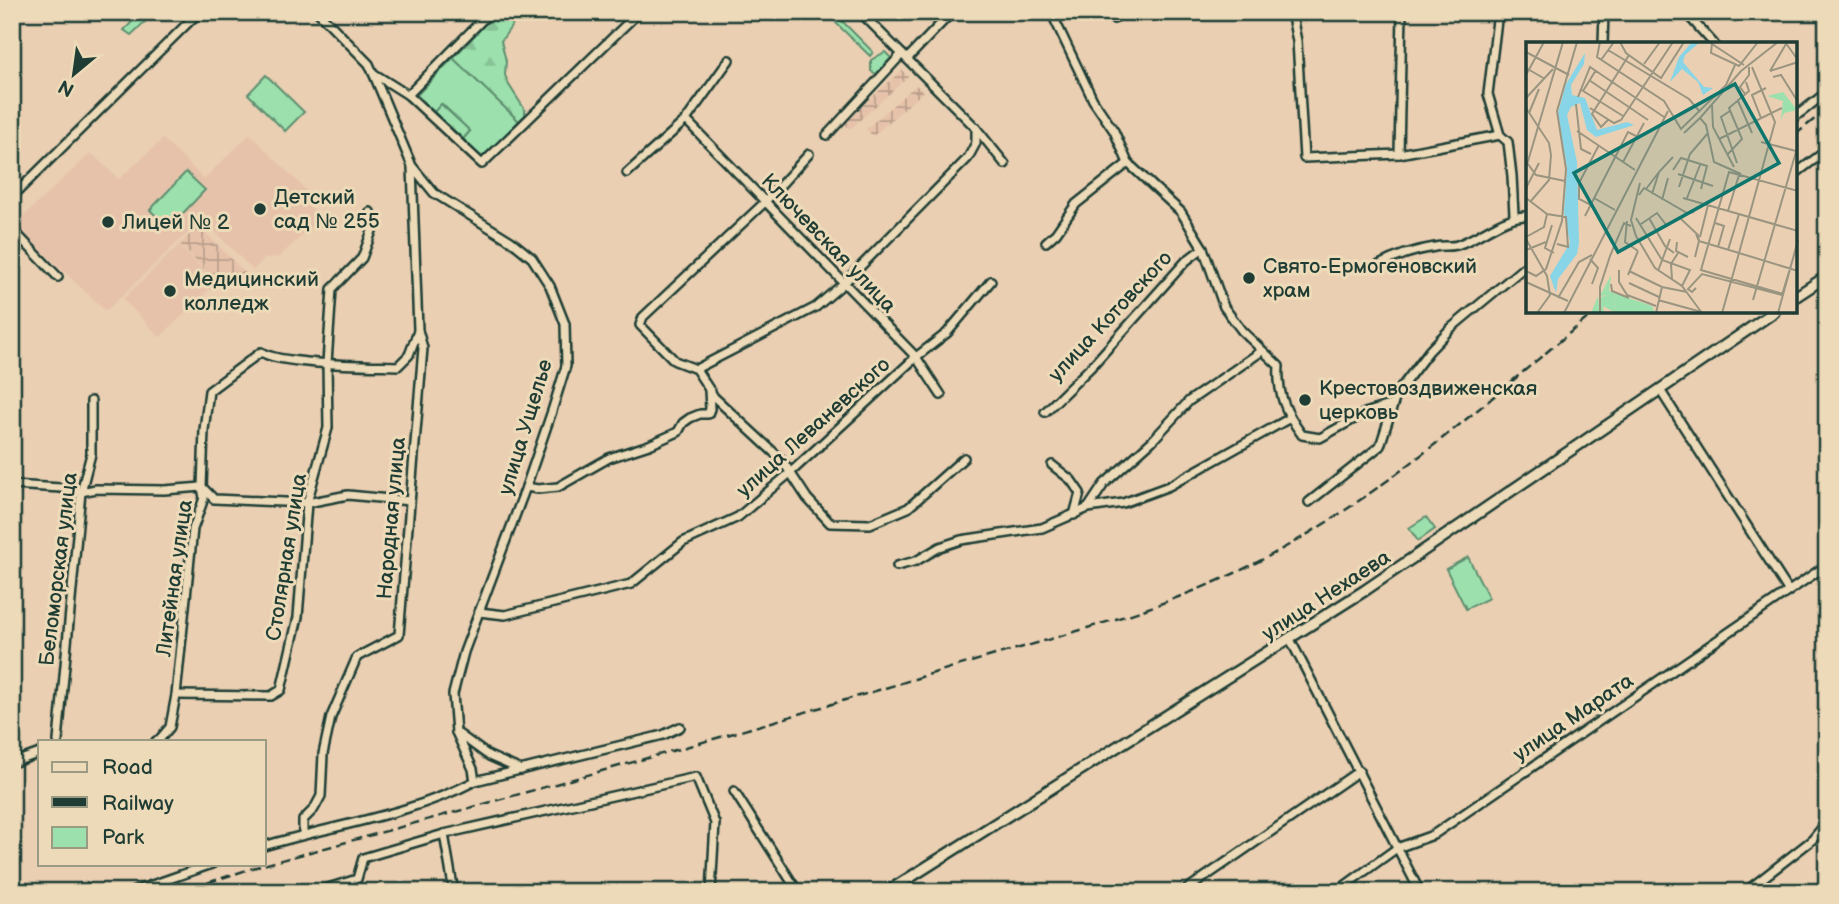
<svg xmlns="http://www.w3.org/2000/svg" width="1839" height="904" font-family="'Balsamiq Sans',sans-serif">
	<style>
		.built { fill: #e6c2aa }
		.industrial { fill: url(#industrial-grid) }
		.green { fill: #9ce1ad; stroke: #5e8f70; stroke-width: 2 }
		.forest { fill: url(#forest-firs); stroke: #5e8f70; stroke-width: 2 }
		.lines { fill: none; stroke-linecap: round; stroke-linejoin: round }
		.minor-casing { stroke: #1f3d34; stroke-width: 12 }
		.tertiary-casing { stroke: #1f3d34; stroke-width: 14 }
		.minor { stroke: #eddab8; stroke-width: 7 }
		.tertiary { stroke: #eddab8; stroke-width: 9 }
		.rail { stroke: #1f3d34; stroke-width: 2.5; stroke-dasharray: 10 5; stroke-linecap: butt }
		.poi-dot { fill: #1f3d34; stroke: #eddab8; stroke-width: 2.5 }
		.labels { text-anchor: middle; stroke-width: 6; stroke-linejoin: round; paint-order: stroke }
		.poi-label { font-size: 21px; fill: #1f3d34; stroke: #eddab8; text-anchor: start }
		.street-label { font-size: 21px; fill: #1f3d34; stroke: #eddab8 }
		.inset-road { fill: none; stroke: #999580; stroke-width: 2 }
		.view { fill: #0f766e; fill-opacity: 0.15; stroke: #0f766e; stroke-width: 3.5 }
		.inset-edge { fill: none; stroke: #1f3d34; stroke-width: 3.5 }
	</style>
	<defs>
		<pattern id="industrial-grid" width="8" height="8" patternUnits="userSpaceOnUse" patternTransform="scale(1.75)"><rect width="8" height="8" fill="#e6c2aa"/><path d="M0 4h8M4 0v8" fill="none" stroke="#ba9f8b"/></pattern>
		<pattern id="forest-firs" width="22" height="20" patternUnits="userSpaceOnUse" patternTransform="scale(1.75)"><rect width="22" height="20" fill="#9ce1ad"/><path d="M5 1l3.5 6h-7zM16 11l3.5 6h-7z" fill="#86c295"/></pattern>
	</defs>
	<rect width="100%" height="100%" fill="#eacfb2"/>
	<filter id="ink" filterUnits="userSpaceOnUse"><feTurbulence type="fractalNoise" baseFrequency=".0143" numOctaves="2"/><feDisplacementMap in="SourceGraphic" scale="14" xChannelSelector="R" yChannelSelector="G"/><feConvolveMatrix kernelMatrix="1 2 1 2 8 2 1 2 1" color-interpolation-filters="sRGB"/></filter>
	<g filter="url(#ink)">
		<g class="built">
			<path d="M250 134 307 191 306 202 321 218 279 257 265 258 253 270 202 219 106 311 14 225 91 153 119 179 163 139 204 179Z"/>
			<path d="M179 245 216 283 160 337 123 299Z"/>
		</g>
		<g class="industrial">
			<path d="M902 70 908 77 850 129 844 123Z"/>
			<path d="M916 85 923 92 873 136 866 129Z"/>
			<path d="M199 226 247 275 238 283 229 274 218 284 180 244Z"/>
		</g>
		<g class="green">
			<path d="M132 12H141L148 19 131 35 124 30 132 22 128 17Z"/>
			<path d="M840 19 873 52 870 56 836 23Z"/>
			<path d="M885 52 891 58 876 74 871 71V60Z"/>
			<path d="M453 58 519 121 483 159 463 139 470 131 442 104 434 112 417 95Z"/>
			<path d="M266 75 304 112 285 131 248 94Z"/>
			<path d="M186 172 205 190 169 228 150 210Z"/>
			<path d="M1426 517 1435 529 1418 541 1409 528Z"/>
			<path d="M1468 557 1489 598 1466 609 1446 569Z"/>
		</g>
		<g class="forest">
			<path d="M497 12H507L513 24 501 41 506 61 505 75 509 85 525 110V115L519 121 453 58Z"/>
			<path d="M441 104 470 131 463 139 434 112Z"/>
		</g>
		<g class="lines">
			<defs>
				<g id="minor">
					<path d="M318 12 369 64 373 73 408 95 482 164 639 12"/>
					<path d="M860 12 976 128 1005 164"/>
					<path d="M1051 12 1093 100 1114 131 1128 163 1181 212 1203 248 1224 307 1242 331 1279 366C1277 394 1286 413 1302 435L1320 438 1365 413 1393 404"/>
					<path d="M1291 12 1297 41 1304 158 1399 154 1500 135"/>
					<path d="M1498 12 1488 94 1500 135 1508 142 1512 176 1514 215"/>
					<path d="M1685 12 1714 44"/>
					<path d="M1114 19 1117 12"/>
					<path d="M1603 44 1604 12"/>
					<path d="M907 59 952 12"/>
					<path d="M408 95 490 12"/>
					<path d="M1795 117 1827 92"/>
					<path d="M686 120 916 357 941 395"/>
					<path d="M827 135 902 54"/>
					<path d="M809 154 765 202 643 317 640 325 675 361 696 369 714 397 782 460 807 498 830 523 870 524 908 508 964 458"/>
					<path d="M1399 154 1402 12"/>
					<path d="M627 173 686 120 729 60"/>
					<path d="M1795 174 1827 150"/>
					<path d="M12 197 199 12"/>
					<path d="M12 229 58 277"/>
					<path d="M1046 242 1056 233 1076 204 1128 163"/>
					<path d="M1377 266C1394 257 1415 250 1435 247 1442 245 1450 247 1457 245 1480 238 1504 215 1528 216"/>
					<path d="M696 369 816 307 844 283 968 158 976 143V128"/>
					<path d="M1660 390 1788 590"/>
					<path d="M1045 412 1091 367 1186 261 1203 248"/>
					<path d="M1052 465 1071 480 1080 493 1074 515"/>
					<path d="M12 485 61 488 81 492 96 489 164 490 202 487 214 499 307 503 348 495 410 501"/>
					<path d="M526 487 538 489 558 487 609 458 649 445 678 432 683 423 690 418 700 414H708L710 409 709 390"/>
					<path d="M1309 502 1380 446 1397 393 1429 351 1451 328 1528 264"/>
					<path d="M1088 508 1123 503 1169 486 1290 418"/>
					<path d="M897 566 916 561 940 547 961 540 1042 528 1088 508 1104 484 1152 441 1189 401 1262 351"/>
					<path d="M479 612 505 615 631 584 683 542 738 517 790 473 916 357 947 333 991 281"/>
					<path d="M1290 639 1420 892"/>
					<path d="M176 695 271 696 281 690 298 617 307 503 328 428 327 363 332 289 362 258 372 231 370 212"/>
					<path d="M456 732 489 756 521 770"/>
					<path d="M58 741 81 492 91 454V401"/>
					<path d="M156 741 159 740 170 727 176 695 193 529 204 498 202 487 204 430 209 391 261 352C281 365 370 365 398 366L409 355 418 331"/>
					<path d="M12 763 40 753"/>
					<path d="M475 781 663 735 680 727"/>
					<path d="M734 791 798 892"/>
					<path d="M444 834 454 892"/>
					<path d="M303 835V820L314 809 321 796 323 754 331 717 357 657 399 635 423 348 418 330 412 167"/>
					<path d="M264 846C334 825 411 815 475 781L473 769 456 732 453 694 464 652 526 487 552 411 566 366 565 324 550 286 532 258 511 241 434 193 412 166 373 73"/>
					<path d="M132 892 212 864"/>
					<path d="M315 892 357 879 363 858 444 834 696 777 715 823 711 892"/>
					<path d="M1183 892 1359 771"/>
					<path d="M1336 892 1397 848 1433 835 1827 565"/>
					<path d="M1745 892 1812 840 1827 822"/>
				</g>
				<g id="tertiary">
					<path d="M1795 297 1827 276"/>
					<path d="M887 892 1364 591 1774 312"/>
				</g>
			</defs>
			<use href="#minor" class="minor-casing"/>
			<use href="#tertiary" class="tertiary-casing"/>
			<use href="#minor" class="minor"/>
			<use href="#tertiary" class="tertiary"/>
			<g class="rail">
				<path d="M1795 135 1827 109"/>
				<path d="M162 892 188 882"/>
				<path d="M179 892 256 867C484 804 712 742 937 672 1050 638 1167 611 1271 555 1390 491 1491 397 1595 312"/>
			</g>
		</g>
	</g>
	<g class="poi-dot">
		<circle cx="260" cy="209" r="7"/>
		<circle cx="108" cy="222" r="7"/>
		<circle cx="1249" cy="278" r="7"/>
		<circle cx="170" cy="291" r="7"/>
		<circle cx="1305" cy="400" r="7"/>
	</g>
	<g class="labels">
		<g class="poi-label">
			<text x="274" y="204">Детский<tspan x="274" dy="24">сад № 255</tspan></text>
			<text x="122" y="229">Лицей № 2</text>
			<text x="1263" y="273">Свято-Ермогеновский<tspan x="1263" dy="24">храм</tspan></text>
			<text x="184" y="286">Медицинский<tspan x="184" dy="24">колледж</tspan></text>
			<text x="1319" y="395">Крестовоздвиженская<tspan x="1319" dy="24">церковь</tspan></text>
		</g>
		<g class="street-label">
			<text transform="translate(829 243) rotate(46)" y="7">Ключевская улица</text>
			<text transform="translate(1110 316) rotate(-47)" y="7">улица Котовского</text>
			<text transform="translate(525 427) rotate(-73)" y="7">улица Ущелье</text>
			<text transform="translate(813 427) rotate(-42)" y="7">улица Леваневского</text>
			<text transform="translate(391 518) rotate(-85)" y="7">Народная улица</text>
			<text transform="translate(286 557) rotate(-81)" y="7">Столярная улица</text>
			<text transform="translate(58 569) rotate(-83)" y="7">Беломорская улица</text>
			<text transform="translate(174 578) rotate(-82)" y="7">Литейная улица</text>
			<text transform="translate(1326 595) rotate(-33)" y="7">улица Нехаева</text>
			<text transform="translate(1573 717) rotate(-34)" y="7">улица Марата</text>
		</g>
	</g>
	<g transform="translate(1526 42)">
		<rect width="271" height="271" fill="#eacfb2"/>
		<path d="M257 50 271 68 258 71 255 78 257 59 241 54ZM85 233 83 249 88 251 90 271 77 264 78 271H65L72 254 73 265V256L81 253 74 254Z" fill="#9ce1ad"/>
		<path d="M88 251 126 264 129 271H90Z" fill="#9ce1ad"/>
		<path d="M166 0 173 1 159 13 157 20 178 45 187 46 177 53 172 40 156 27 144 40 153 15ZM59 11 58 22 45 43 46 53 59 56 71 88 101 80 108 83 70 95 61 88 54 61 45 65 41 73 51 120 53 201 51 212 32 237 30 251 24 234 44 201 38 171 41 126 32 71 40 42Z" fill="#87d5e6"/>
		<path class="inset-road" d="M74 0 71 15 138 59 155 87 200 43 209 23M94 0 100 11 135 36 158 0M183 0 218 23M259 0 272 18M186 1 185 11 213 24 232 0M82 8 163 57 174 70M0 10 43 33M75 18 88 0M118 22 134 0M0 26 19 37M244 29 260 2M244 29 272 20M0 33 18 0M247 35 255 33 272 60M63 38 122 78M54 47 97 74M57 49 70 28M219 52 214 45 223 33V25M52 55 64 25 138 75M0 56 27 27M212 59 226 91M50 62 55 107 65 112M186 63 187 85 208 125M0 66 23 101 25 113 23 138 4 160M64 66 88 81 95 78 147 0M204 69 195 75 211 121M3 71 13 47M235 76 226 53 240 46M82 78 75 85 66 72 103 13M51 89 109 128M158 91 174 76M193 97 256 66M235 100 270 109M201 113 216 97 203 66 223 49 220 40M97 120 118 81M2 122 10 133 39 139M0 126 37 0M147 128 155 116 181 124 175 147M152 132 187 144M215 132 188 120 180 83 174 76 215 29 252 0M114 141 105 178 110 194 129 226 156 244 176 271M153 145 164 112 182 91M0 146 13 121M120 147 133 130M126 152 133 130 147 115M113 153 118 146 161 171 168 170M0 156 21 172 40 175 42 205 31 202M68 156 89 168M157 156 272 189M161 156 174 123M136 158 142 136M65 163 53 157V141L73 103M202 169 213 133M59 174 102 90 110 94M110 176 136 218 164 228 156 244M123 176 139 204 148 211M155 177 172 193 173 199 170 192M101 179 99 200 112 209M189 181 198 184 192 205M115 182 131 171 141 184M26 183 19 206 28 211M0 195 18 185 21 172M174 195 182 163M0 197 21 234 24 253 11 271M151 200 150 209 162 215M0 208 20 200M202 208 213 172M169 215 173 199 213 211 249 80 226 25M64 217 72 226 66 242M93 228V240L101 253 130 264M0 229 10 234 20 227 36 179 40 127 31 69 51 0M103 229 136 245 161 250M132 229 144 197M102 233 112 209M146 237 145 222 152 211M0 240 42 259M103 241 133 255M85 242 86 249 103 256M170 246 166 250 162 247 176 232 256 253 272 200M257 252 175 228 203 130 272 149M32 256 53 220 66 213M132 258 179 271M227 258 272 103M38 271 142 69M74 271V245L84 214 98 181 105 184M130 271 136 245M196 271 213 211 272 229M252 271 272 198"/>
		<path class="view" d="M209 42 253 121 92 210 48 131Z"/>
		<rect width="271" height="271" class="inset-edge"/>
	</g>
	<rect width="1839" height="904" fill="none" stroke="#eddab8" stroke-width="42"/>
	<rect x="21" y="21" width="1797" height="862" fill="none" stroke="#1f3d34" stroke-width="2.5" filter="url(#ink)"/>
	<rect x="38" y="740" width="228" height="126" fill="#eddab8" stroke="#9b9b83" stroke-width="2"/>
	<rect x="52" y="762" width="35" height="10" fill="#eddab8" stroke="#9b9b83" stroke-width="2"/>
	<text x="102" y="774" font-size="21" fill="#1f3d34">Road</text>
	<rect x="52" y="797" width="35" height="10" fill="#1f3d34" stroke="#9b9b83" stroke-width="2"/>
	<text x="102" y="810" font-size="21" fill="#1f3d34">Railway</text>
	<rect x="52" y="827" width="35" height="21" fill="#9ce1ad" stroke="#9b9b83" stroke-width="2"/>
	<text x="102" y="844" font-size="21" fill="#1f3d34">Park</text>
	<g transform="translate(74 74) rotate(209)" stroke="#eddab8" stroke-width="5" paint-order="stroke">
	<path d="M0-5L12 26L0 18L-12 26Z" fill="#1f3d34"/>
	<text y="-10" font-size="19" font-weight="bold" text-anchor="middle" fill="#1f3d34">N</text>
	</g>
</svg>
